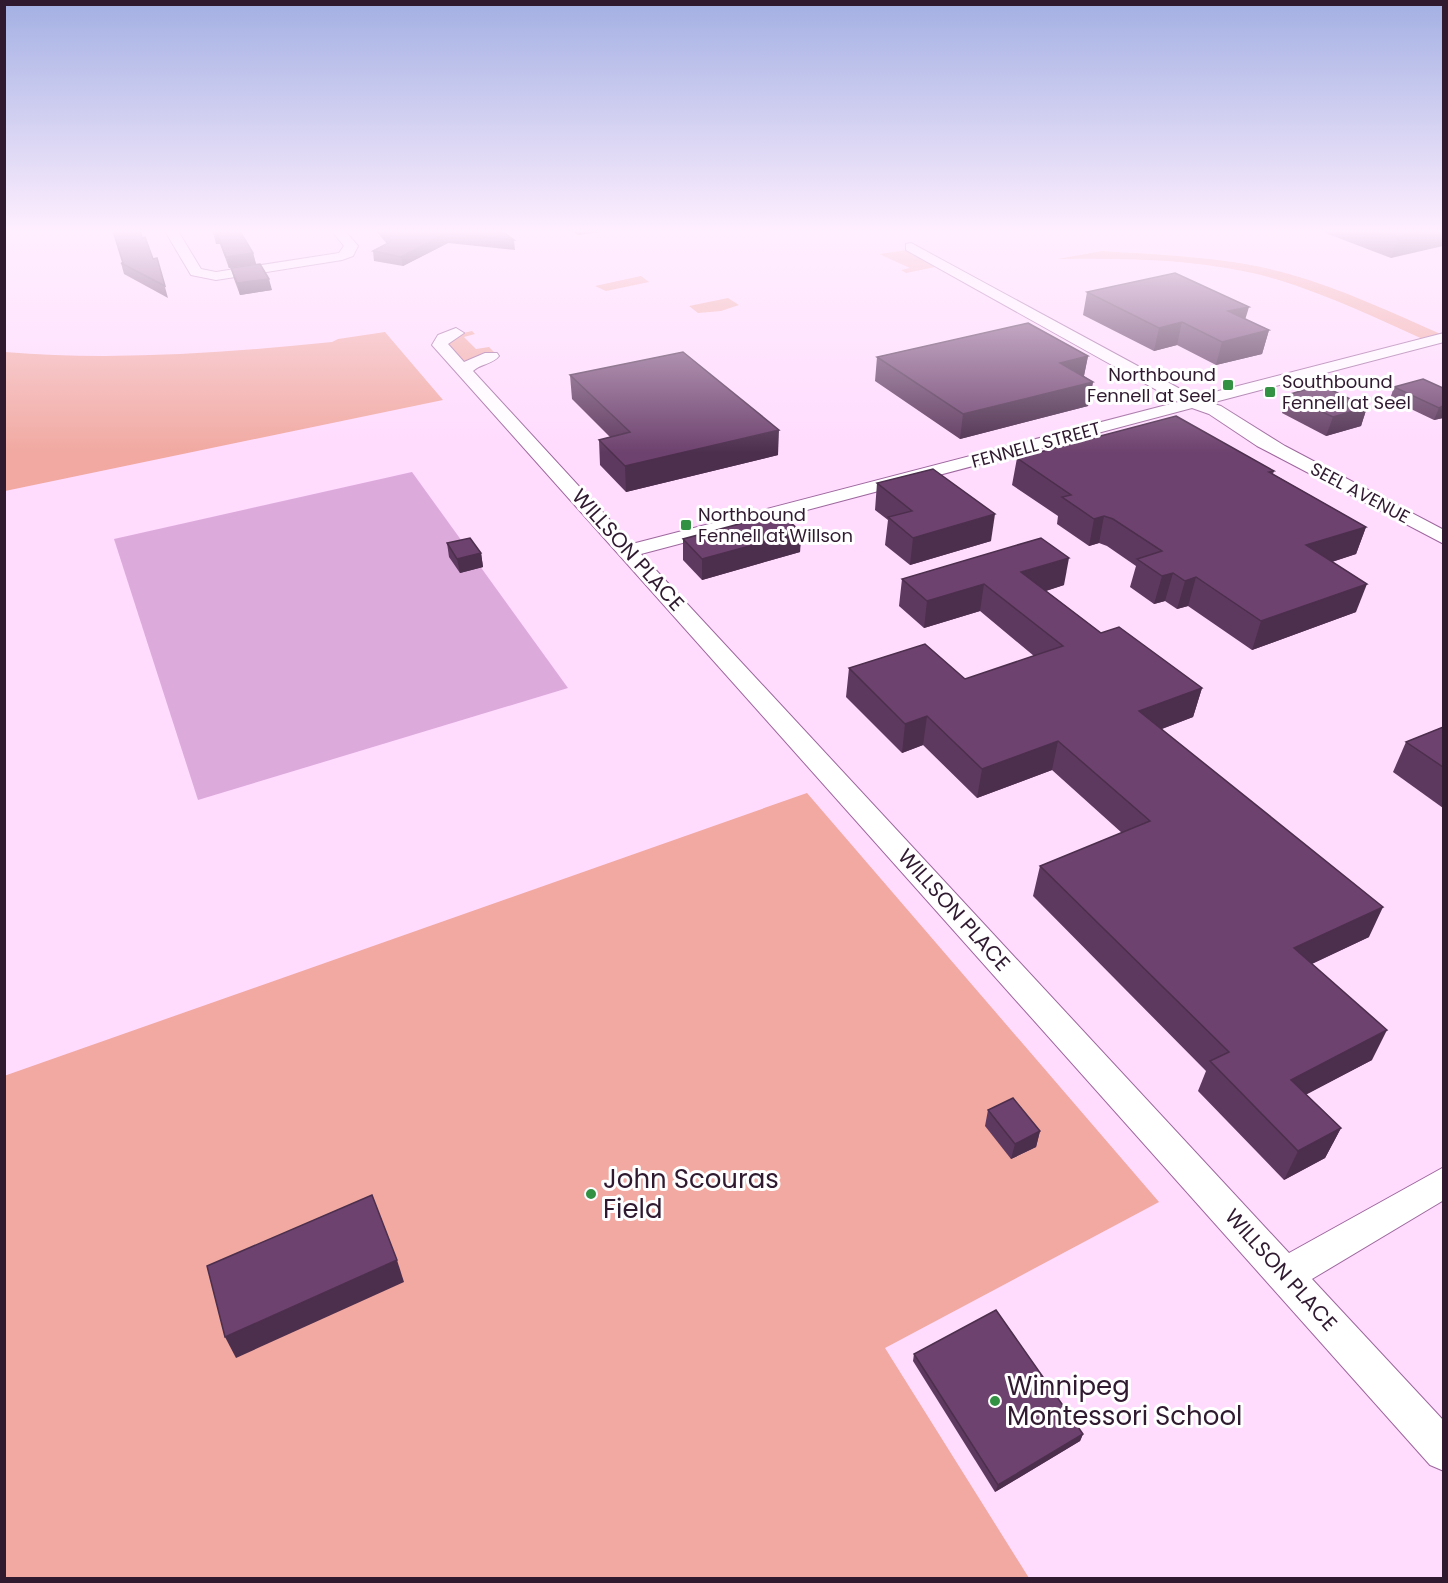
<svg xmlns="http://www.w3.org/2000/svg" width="1448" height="1583" font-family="Poppins,sans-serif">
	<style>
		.green { fill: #f1a9a1 }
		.water { fill: #ddaadc }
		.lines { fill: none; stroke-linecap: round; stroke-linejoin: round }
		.minor-casing { stroke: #9d679d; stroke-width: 2 }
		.minor { fill: #fff; fill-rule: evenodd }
		.wall { fill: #5e395f }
		.shaded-wall { fill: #4c2e4d }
		.building { fill: #6d426e; stroke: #4c2e4d; stroke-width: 1.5 }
		.poi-dot { fill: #339144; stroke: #fff; stroke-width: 2 }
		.labels { text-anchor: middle; stroke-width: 6; stroke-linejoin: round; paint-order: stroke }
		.far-poi-label { font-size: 18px; fill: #301a30; stroke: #fff; text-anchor: start }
		.far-street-label { font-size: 18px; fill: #301a30; stroke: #fff }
		.street-label { font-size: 21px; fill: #301a30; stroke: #fff }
		.near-poi-label { font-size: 26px; fill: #301a30; stroke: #fff; text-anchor: start }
	</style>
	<rect width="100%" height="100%" fill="#ffdbfe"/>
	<g class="green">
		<path d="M907 250 936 266 935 267 906 273 901 270 910 268 879 254Z"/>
		<path d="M1102 251C1164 255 1229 257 1289 274 1342 289 1393 313 1443 335L1427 341C1379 319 1330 296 1279 280 1209 259 1130 258 1057 259Z"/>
		<path d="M641 276 649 282 606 291 595 286Z"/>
		<path d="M728 298 739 305 721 311 698 313 689 306Z"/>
		<path d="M472 331 475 334 464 337 476 349 489 347 494 352 460 362 445 344 463 333Z"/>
		<path d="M385 332 443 400 5 491V352C113 361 224 353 332 342L338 339Z"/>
		<path d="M807 793 1159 1202 885 1348 1029 1578H5L4 1076Z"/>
	</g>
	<path class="water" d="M412 472 568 688 198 800 114 539Z"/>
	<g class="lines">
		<defs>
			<g id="minor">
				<path d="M165 231H178L201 269 216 272 339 253 344 246 332 231H345L358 246 353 256 342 260 216 280 191 275Z"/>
				<path d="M911 243 1195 397 1444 333V342L1211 403 1221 406 1285 446 1444 530V544L1257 446 1209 414 1192 408 641 554 1289 1253 1444 1167V1200L1312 1279 1444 1421V1471L1430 1465 432 345 438 335 456 328 464 333 448 344 464 362 485 353H497L499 356C493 364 480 364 473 371L632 544 1178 402 906 250V244Z"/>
			</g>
		</defs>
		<use href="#minor" class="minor-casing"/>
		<use href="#minor" class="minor"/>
	</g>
	<g class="wall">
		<path d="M213 231 253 253 256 264 229 268 220 244H216Z"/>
		<path d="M376 231H502L514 240 515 250 448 243 403 266 374 261 373 251 387 244Z"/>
		<path d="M571 231H607L578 235Z"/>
		<path d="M1320 231H1443L1391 258Z"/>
		<path d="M143 237 153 259 157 258 168 298 124 274 121 263H123Z"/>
		<path d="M231 268 272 290 240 295 234 279Z"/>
		<path d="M1087 292 1245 319 1269 330 1262 354 1216 365 1177 345 1154 351 1083 315Z"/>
		<path d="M1088 356 1084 376 1093 382 1088 406 960 439 875 381 877 357Z"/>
		<path d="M570 375 778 455 626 492 600 465 599 440 610 437 572 399Z"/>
		<path d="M1394 387 1443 388V418L1434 420 1390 399Z"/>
		<path d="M1287 395 1367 407 1361 426 1326 436 1282 413Z"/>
		<path d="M1017 458 1274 471 1273 474 1366 527 1356 554 1332 562 1356 612 1252 650 1188 606 1177 609 1165 601 1154 604 1130 587 1136 566 1107 546 1099 543 1089 546 1057 524 1058 516 1012 485Z"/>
		<path d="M877 483 991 541 910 565 885 545 888 520 875 510Z"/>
		<path d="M801 532 800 552 702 580 683 560V539Z"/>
		<path d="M447 543 481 553 483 567 460 573 449 557Z"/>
		<path d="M902 579 1064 585 1046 591 1101 633 1202 688 1193 717 1162 729 1369 937 1312 964 1372 1060 1306 1094 1341 1128 1325 1158 1284 1180 1198 1091 1206 1071 1033 896 1040 866 1122 833 1052 770 977 798 923 745 902 753 846 697 849 668 965 679 1034 656 980 611 924 628 899 606Z"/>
		<path d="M1443 727V808L1393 772 1406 742Z"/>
		<path d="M988 1110 1040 1131 1036 1147 1011 1159 985 1126Z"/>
		<path d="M914 1354 1083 1434 1080 1441 995 1492 913 1361Z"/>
	</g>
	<g class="shaded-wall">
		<path d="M578 231H607L578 235Z"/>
		<path d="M1424 231H1443V246L1391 258 1398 237Z"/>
		<path d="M217 233 220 244H216L214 234Z"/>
		<path d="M446 233 448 243 403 266 401 257Z"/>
		<path d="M253 253 256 264 229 268 226 257Z"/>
		<path d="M269 279 272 290 240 295 237 283Z"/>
		<path d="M1249 307 1242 330 1228 311Z"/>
		<path d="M1182 322 1177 345 1154 351 1159 328Z"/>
		<path d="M1269 330 1262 354 1216 365 1222 342Z"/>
		<path d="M1088 356 1083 380 1060 363Z"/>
		<path d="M1093 382 1088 406 960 439 963 414Z"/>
		<path d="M1443 406V418L1434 420 1439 408Z"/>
		<path d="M1367 407 1361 426 1326 436 1333 417Z"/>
		<path d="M779 430 778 455 626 492 625 466Z"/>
		<path d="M995 514 991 541 910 565 913 538Z"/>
		<path d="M1104 516 1099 543 1089 546 1094 519Z"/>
		<path d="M1366 527 1356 554 1297 573 1306 545Z"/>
		<path d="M801 532 800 552 702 580V559Z"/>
		<path d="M481 553 483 567 460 573 457 559Z"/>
		<path d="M1069 558 1064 585 1017 600 1021 572Z"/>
		<path d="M1173 573 1165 601 1154 604 1162 576Z"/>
		<path d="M1196 577 1188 606 1177 609 1185 581Z"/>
		<path d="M984 584 980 611 924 628 927 601Z"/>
		<path d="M1367 584 1356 612 1252 650 1261 621Z"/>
		<path d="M1202 688 1193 717 1132 740 1139 711Z"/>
		<path d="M927 716 923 745 902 753 905 724Z"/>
		<path d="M1058 741 1052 770 977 798 982 769Z"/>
		<path d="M1383 907 1369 937 1281 978 1294 948Z"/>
		<path d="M1387 1030 1372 1060 1277 1110 1291 1080Z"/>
		<path d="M1341 1128 1325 1158 1284 1180 1298 1151Z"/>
		<path d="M1040 1131 1036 1147 1011 1159 1015 1144Z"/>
		<path d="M397 1260 404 1282 236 1358 225 1337Z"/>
		<path d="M1083 1434 1080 1441 995 1492 998 1485Z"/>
	</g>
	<g class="building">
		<path d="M113 231H141L142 238 145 237 153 259 157 258 165 286 121 263H123Z"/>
		<path d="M213 231H240L253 253 226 257 217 233 214 234Z"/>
		<path d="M383 231H502L514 240 446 233 401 257 373 251 392 241Z"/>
		<path d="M1383 231H1424L1398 237Z"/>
		<path d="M260 264 269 279 237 283 231 268Z"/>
		<path d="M1175 273 1249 307 1228 311 1269 330 1222 342 1182 322 1159 328 1087 292Z"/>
		<path d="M1028 323 1088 356 1060 363 1093 382 963 414 877 357Z"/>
		<path d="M683 352 779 430 625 466 599 440 630 432 570 375Z"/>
		<path d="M1423 379 1443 388V406L1439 408 1394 387Z"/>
		<path d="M1321 385 1367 407 1333 417 1287 395Z"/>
		<path d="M1176 416 1274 471 1269 472 1366 527 1306 545 1367 584 1261 621 1196 577 1185 581 1173 573 1162 576 1137 559 1162 551 1113 519 1104 516 1094 519 1062 497 1071 495 1017 458Z"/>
		<path d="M933 469 995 514 913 538 888 517 912 511 877 483Z"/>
		<path d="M780 513 801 532 702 559 683 539Z"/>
		<path d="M470 538 481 553 457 559 447 543Z"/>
		<path d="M1041 538 1069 558 1021 572 1101 633 1119 627 1202 688 1139 711 1383 907 1294 948 1387 1030 1291 1080 1341 1128 1298 1151 1210 1061 1229 1052 1040 866 1150 821 1058 741 982 769 927 716 905 724 849 668 925 644 965 679 1063 646 984 584 927 601 902 579Z"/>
		<path d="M1443 727V767L1406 742Z"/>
		<path d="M1013 1098 1040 1131 1015 1144 988 1110Z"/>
		<path d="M372 1195 397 1260 225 1337 207 1266Z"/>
		<path d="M996 1310 1083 1434 998 1485 914 1354Z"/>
	</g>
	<linearGradient id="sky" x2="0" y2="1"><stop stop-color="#a3b0e3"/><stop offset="0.51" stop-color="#ffefff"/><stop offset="1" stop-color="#ffefff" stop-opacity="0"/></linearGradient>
	<rect width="1448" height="453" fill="url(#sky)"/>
	<g class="poi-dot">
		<rect x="1222" y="379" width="12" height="12" rx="3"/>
		<rect x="1264" y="386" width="12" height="12" rx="3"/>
		<rect x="680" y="519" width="12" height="12" rx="3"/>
		<circle cx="591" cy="1194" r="6"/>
		<circle cx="995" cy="1401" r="6"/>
	</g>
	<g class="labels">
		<g class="far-poi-label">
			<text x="1216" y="381" text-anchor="end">Northbound<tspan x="1216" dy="21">Fennell at Seel</tspan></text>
			<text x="1282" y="388">Southbound<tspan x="1282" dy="21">Fennell at Seel</tspan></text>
			<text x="698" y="521">Northbound<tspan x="698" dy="21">Fennell at Willson</tspan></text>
		</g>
		<g class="far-street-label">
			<text transform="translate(1036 445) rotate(-15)" y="6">FENNELL STREET</text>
			<text transform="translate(1360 493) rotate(28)" y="6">SEEL AVENUE</text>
		</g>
		<g class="street-label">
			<text transform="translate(628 550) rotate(48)" y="7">WILLSON PLACE</text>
			<text transform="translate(954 910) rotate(48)" y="7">WILLSON PLACE</text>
			<text transform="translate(1281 1270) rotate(48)" y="7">WILLSON PLACE</text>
		</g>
		<g class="near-poi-label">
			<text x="603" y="1188">John Scouras<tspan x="603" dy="30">Field</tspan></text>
			<text x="1007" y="1395">Winnipeg<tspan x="1007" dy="30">Montessori School</tspan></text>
		</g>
	</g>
	<rect width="1448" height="1583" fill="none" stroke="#301a30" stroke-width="12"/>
</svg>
